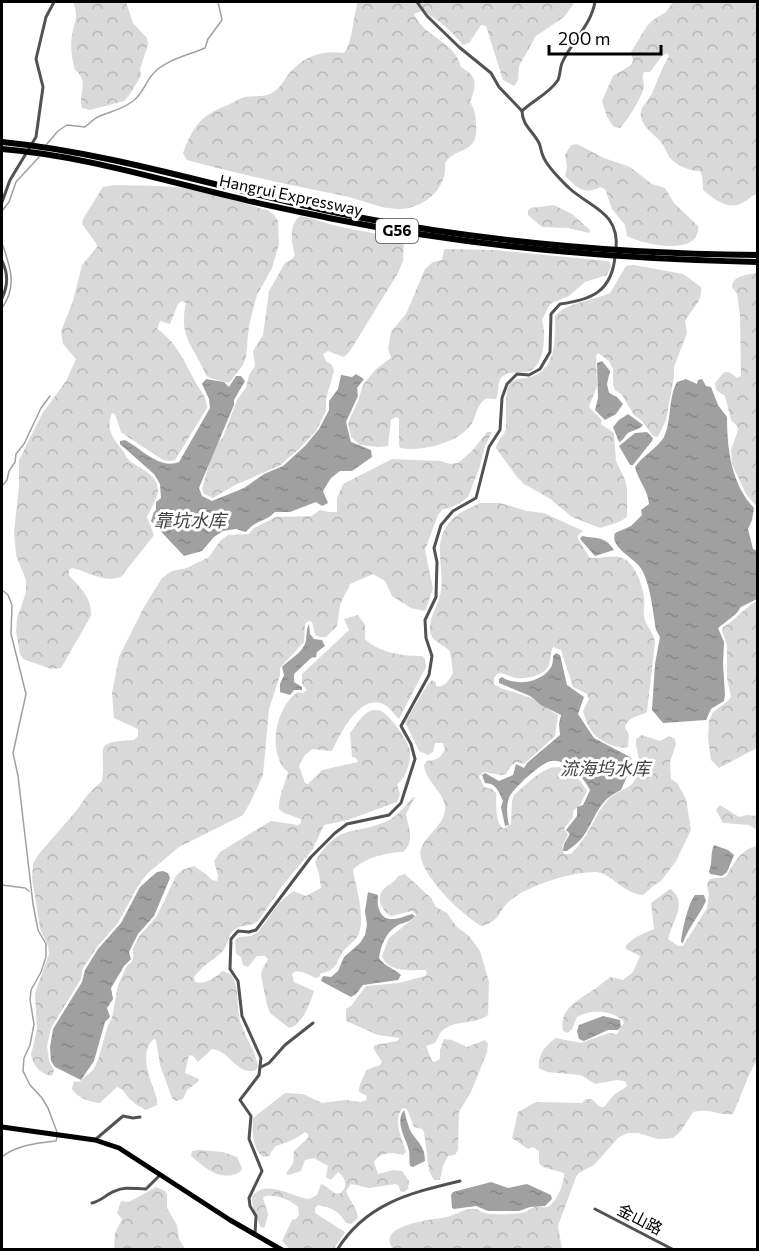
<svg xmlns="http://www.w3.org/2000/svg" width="759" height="1251" font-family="Commissioner,'Noto Sans SC',sans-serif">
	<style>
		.forest { fill: url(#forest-crowns) }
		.water { fill: url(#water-ripples) }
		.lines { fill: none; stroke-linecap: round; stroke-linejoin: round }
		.stream { stroke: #a0a0a0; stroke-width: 1.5 }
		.street { stroke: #525252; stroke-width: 3 }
		.primary { stroke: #000; stroke-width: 5 }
		.highway { stroke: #000; stroke-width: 6 }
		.labels { text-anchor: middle; stroke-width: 6; stroke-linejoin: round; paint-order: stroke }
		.shield { fill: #fff; stroke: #4c4c4c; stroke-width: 1.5 }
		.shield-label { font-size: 15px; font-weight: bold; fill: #000 }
		.street-label { font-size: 16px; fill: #000; stroke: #fff }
		.water-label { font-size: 18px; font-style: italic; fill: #414141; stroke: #fff }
	</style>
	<defs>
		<pattern id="forest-crowns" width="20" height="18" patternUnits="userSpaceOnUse" patternTransform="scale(1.5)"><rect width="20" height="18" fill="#d9d9d9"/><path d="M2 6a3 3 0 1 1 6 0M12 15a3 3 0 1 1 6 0" fill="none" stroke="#b8b8b8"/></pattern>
		<pattern id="water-ripples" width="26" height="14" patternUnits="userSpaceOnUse" patternTransform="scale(1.5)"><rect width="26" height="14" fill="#a0a0a0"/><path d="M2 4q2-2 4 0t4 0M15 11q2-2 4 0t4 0" fill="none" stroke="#888"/></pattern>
	</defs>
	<rect width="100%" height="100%" fill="#fff"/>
	<g class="forest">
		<path d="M73 2H126L133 23 147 38 148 44 140 69 141 76 128 97 124 101 90 110 82 108C78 94 90 81 75 70 72 60 70 46 72 35 75 20 79 17 73 2Z"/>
		<path d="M358 2H575L564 17 536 36 519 66 518 80 514 86 503 80 486 26 481 25 469 43 463 45C451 31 439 19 421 11L414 14C426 39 455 41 461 67 478 77 477 84 470 102 475 110 476 116 476 125 479 155 456 146 445 163 448 189 423 209 399 209 381 209 362 200 345 196 292 186 239 174 187 160L183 153C194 125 200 116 228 105 233 103 239 98 245 97 254 95 263 98 272 93 279 89 283 82 287 76 302 57 320 50 344 53 353 42 353 15 358 2Z"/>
		<path d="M673 2H757V193C751 196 746 202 740 204 727 210 713 198 703 190L702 175 700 171C690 171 677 166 670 158 667 154 666 149 663 145 656 134 639 127 641 111 643 104 651 98 653 91 658 79 662 68 669 56L667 53 662 56 650 72H644C641 78 644 80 644 86 643 96 627 121 620 128L614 127 607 117 602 101 613 76 631 65 633 61 631 52 647 26 653 20 666 12Z"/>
		<path d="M577 144 604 158 630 167 652 184 665 188 674 203 698 226C701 257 644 245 627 236L625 225 612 209 605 189 600 187C583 196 577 187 565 176L567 166 565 155 571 145Z"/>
		<path d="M115 185C138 186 161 185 184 188 213 193 241 202 269 211L274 215 278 221 279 244 272 268 257 295 249 325 246 357 243 365 229 383 210 378 206 375C194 346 178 338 186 303L182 301 178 304 170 324 160 321 157 329C176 341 185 363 196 383 201 392 207 397 207 408L175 460 169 461 163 460 125 435 121 432 115 414 112 413C105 430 114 439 123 451 126 455 127 459 131 462 142 469 159 476 158 492 157 499 150 510 147 517L154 535 121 577C104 583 89 572 72 568L69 570V575C80 588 92 597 91 616L61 668 51 669 23 659 20 654 16 631 17 619 26 592V580L16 555 14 532 19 486V460L42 414 66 381 76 359 63 344 61 331 73 301 82 265 97 247 96 243 82 224 83 219 103 187Z"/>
		<path d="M554 205 572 214 590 230 589 233 568 228 542 227 528 215V211L531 208Z"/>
		<path d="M300 216C313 218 324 223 337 226 360 232 383 232 404 243L403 261 398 273 350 351 344 357 328 351 323 354 326 361 332 365 334 371 326 399V411L316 431 299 449 279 466 235 485 213 498 204 494 202 489 214 447 223 437 237 400 246 388 249 375 255 366 253 351 263 335 269 291 285 263 292 259 295 255C291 241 289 225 300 216Z"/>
		<path d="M444 249 495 250 607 261 610 262 611 267 607 275 585 282 569 296 550 304 542 320C546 333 545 366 529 371 520 374 509 370 502 377 496 383 500 392 496 399 491 399 486 397 483 401 476 407 476 419 470 426 457 443 421 452 400 448L399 446V419L396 417 391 420 388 446 378 447 360 445 351 437 348 423 358 401 363 385 376 369 391 358 388 349 391 332 406 314 425 269 433 262 442 260Z"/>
		<path d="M634 265 683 274 701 287C703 301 692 309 685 321L687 333 674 367V377L666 420 658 437 653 436 642 421 634 415 622 395 615 390 613 385V369L609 361 598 353 596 356 597 386 589 407 602 420 601 424 614 433 616 461 625 480 627 489V517C620 523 609 525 600 528L572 517 549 498 524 484 517 477 496 448C497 440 505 436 506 428 507 416 504 395 509 385 513 379 520 379 526 378 557 372 555 342 555 317 563 303 596 300 610 293L626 266Z"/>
		<path d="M757 273H758L757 507 746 494 732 464 731 450 738 430 737 426 731 420 725 396 716 390 715 383 724 372H729L737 378 741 376 740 316 737 294 732 287C733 275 747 275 757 273Z"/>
		<path d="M487 432H492L485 446 479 469 468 497 459 504 442 510 438 515 425 550 433 589 425 611 411 608 392 596 385 581 373 574 350 584 340 605 337 626 326 637H319L315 635 312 622 309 621 305 624 304 642 280 668V675L269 709 263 775 250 803 243 815 179 847 148 873 139 884 118 923 97 947 83 968 81 979 51 1028 47 1046 49 1061 54 1070 52 1076C40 1074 34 1066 31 1055L37 1030 35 993 49 954 48 946 40 928 32 878 33 864 38 855 77 810 88 794 102 781C107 747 90 742 134 740L138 736V729L114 718 112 693 119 657 144 607 162 578 172 571 187 568 209 557 220 541 228 535 249 534 254 528 276 517 312 516 320 510 329 512H337V498L343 484 392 459 441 461 450 464 458 463 472 451Z"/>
		<path d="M480 503H500L527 511 544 513 583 531 578 535V539L590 558C600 559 612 554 622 558 635 563 643 585 644 598 645 604 643 610 644 616 645 625 653 631 655 642L647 712C638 717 627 717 625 728L629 734 628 747C619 750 599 741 593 733 588 727 585 718 583 711L589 699 587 694 573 687 561 650 553 647C550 654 551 661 548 667 543 676 526 679 516 678 509 677 505 672 497 674L494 678V684L501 688 531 698 558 715 555 736 524 764 517 762 512 765 506 774 501 775 484 772 479 776 484 787 492 789 496 793C497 805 494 821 504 829L511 824 512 801 514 795C541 771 561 748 587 791L580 805 573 811V817L564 829 568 835 562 846 564 854H571C576 848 582 842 586 835 594 823 600 806 612 796 625 787 632 790 639 771 642 761 635 750 636 739L642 735 660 741 669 736 675 739 676 744 670 762 671 779 677 783 686 799 691 830 676 861 662 880 652 887 643 895C623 894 611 872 595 872 571 872 530 885 512 899 497 910 503 920 482 926 463 917 414 869 421 849 425 836 444 825 445 810 447 794 425 782 424 765L427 761C437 760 441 758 445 749L443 743H435L433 752 428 755 419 751 405 722 428 684 432 680 436 682V686C445 688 449 680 453 673L450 651C445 646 435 642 432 637 425 624 437 608 440 596 446 574 433 548 446 527 454 514 467 509 480 503Z"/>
		<path d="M757 601V748L719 768 711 760 708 739 709 721 713 712 729 700 731 696 727 678V645L722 631 723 627C736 620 744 608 757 601Z"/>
		<path d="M358 615 365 625V639C379 653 403 656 422 656L425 659 426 667 399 719C394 714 390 708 385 705 361 691 340 734 332 751L312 749 305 755 299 766 305 783 308 784 322 770 358 762 356 758 352 757 350 733C355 727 361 716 368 712 371 710 378 709 381 711 390 715 410 743 410 752 411 765 405 777 397 785L400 794 397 802 348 820 324 825 313 849 283 885 258 921C251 927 244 924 237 928 227 933 229 945 222 952 213 960 201 967 194 977L195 982C204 985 216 978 222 971L231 974C240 988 236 1005 240 1021 245 1037 255 1050 258 1066L256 1070C237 1076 229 1050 212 1049L198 1062 193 1056 189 1055 185 1073 199 1079V1081L187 1090 183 1099 176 1101 172 1098 160 1065 156 1040 154 1039C137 1053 152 1083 157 1099V1105L146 1110C141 1107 136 1105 132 1101 125 1096 126 1090 117 1087L100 1103C90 1102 76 1097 72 1089L74 1081 79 1082 93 1070 98 1060 108 1025 112 1018 118 985 127 966 133 960V948L140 935 157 916 176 876 182 870 194 866 207 875 212 880 217 881 218 876 214 861 220 852 271 821 298 825 301 823V819L284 813 279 809C278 798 285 784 288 772 266 755 276 705 298 692L303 693 307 690 302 684V674L349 630 344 619Z"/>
		<path d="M413 797H415L406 814C408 828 416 840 403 852 388 852 363 858 353 870 356 888 367 922 357 937 352 944 345 947 341 955 336 964 334 972 321 973L319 977 315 978C308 974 304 972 296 971L292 974 294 982 314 991C311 1002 301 1027 289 1028L270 1013 267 1005 261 976 262 970 268 959 265 956H257L248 967 243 965 241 957 236 954 235 941 239 937 251 936 258 932 280 902 293 891 306 896 321 888 319 874 315 862C339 823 350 836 385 822 394 819 407 805 413 797Z"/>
		<path d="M720 805 739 817 747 815 757 816V830L749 825 723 823 716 810Z"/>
		<path d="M757 846V1060L749 1075 733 1114C716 1116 712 1108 693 1112L681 1131 673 1138 658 1139 638 1133H628L619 1137 594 1165 579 1173 576 1177 558 1226 562 1249H393C375 1224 433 1220 446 1217 454 1216 462 1209 472 1209 478 1208 480 1212 485 1213 491 1215 516 1214 522 1213 527 1212 531 1208 535 1207 540 1206 545 1209 549 1206 557 1201 565 1182 564 1173L543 1167 539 1163V1151L533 1147 528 1149 512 1138 518 1112 536 1102 582 1103 586 1099H592C606 1115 604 1104 614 1095 618 1091 623 1090 627 1086L625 1081 617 1080 595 1084 581 1075 547 1072 539 1068C537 1056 546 1044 556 1038L581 1043 609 1033 617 1034 624 1022C613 1010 591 1009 577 1017L572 1029 568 1033 563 1031C558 1006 584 998 600 985 604 982 607 979 611 977L623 980 633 972 640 956 626 949V945L636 937 654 929 651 903 670 889C689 901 672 922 668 939L678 946H683L707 908 709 895 707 883 710 879 726 877C734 863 741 849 757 846Z"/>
		<path d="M405 874 431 898 436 907 447 913 456 926 469 936 480 951 489 982 488 1015C475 1025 455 1019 442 1031 439 1034 437 1040 435 1043L426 1046 432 1061 434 1062 440 1059V1050L444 1039 452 1040 467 1047 485 1040 488 1044 487 1052 471 1092 459 1112 458 1150 455 1155 448 1156 443 1166 440 1180H434L429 1171 424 1132 422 1129 414 1127 407 1109 403 1108C392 1119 402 1138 406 1152L403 1155C392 1152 380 1152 374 1162L378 1174 394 1170 402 1171 409 1181 408 1189 404 1192 400 1191 399 1186 396 1184 369 1188 351 1184 346 1191C349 1200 357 1207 358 1218L351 1224 346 1223C340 1212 331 1207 318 1205L315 1208V1213L345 1232 334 1249H289L282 1241 292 1220 296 1219 299 1215 298 1207C289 1199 277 1195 265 1196L263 1198 268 1214 265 1227 263 1228 260 1226C257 1216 250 1205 253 1195 268 1179 292 1197 309 1199L317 1195 321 1184 324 1185 336 1194 341 1193C348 1186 346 1178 338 1172L331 1180 326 1177 328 1166 314 1158 305 1160 301 1171 289 1175 286 1174 293 1163 294 1151 308 1138V1134L305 1132C296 1139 286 1143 276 1146L270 1153V1156L263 1157C252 1148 252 1131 253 1118L285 1093 303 1094 322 1103 345 1100 361 1102 366 1100 367 1096 359 1092C358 1086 364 1077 366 1070L380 1065 382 1062 373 1048 375 1045 397 1041 400 1038 378 1035 346 1021V1009L351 1006 366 986 399 983 425 976 427 973 426 970C411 970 388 973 382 956L389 938 415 917 416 914 412 911 391 916C383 912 375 898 383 890 389 883 394 884 398 876Z"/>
		<path d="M199 1150 223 1152 237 1157 242 1168 241 1171C223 1184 205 1168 191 1156L192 1151Z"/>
		<path d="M156 1187 165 1191 167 1194V1208L177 1225 179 1239 185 1249 114 1250 115 1233 122 1219 117 1213 121 1201 129 1202Z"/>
	</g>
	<g class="water">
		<path d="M602 361 610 371 607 384 609 393 617 397 623 404 616 414 605 420 595 410 598 398 597 363Z"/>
		<path d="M356 374 364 379 357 388 358 396 346 422 351 442 371 450 372 457 352 471H340L331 478 323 491 328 503 322 506 316 502 290 512H275C264 523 255 520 246 532L236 529 223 531 214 537 202 551 184 556 151 521 154 512 156 510V502L161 498 160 484 154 474 120 444V441L125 440C141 448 159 470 179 462L210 408 209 399 202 384 206 379 224 382 229 387 236 376H241L245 381 234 400V405L199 488 202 496 212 501 244 488 264 474 283 466 305 446 319 429 329 410V401L338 389 341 375 352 377Z"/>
		<path d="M686 379 697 384 698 380 702 379 706 386 711 387 718 405 727 417C727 448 731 484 754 508L752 520 748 529 753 549 757 551V599L741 607 736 614 718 628 724 642 723 664 725 695 724 701 711 709 706 720 663 723 652 710 655 664 660 637 656 630C653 613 650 578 639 566 631 556 610 547 615 533L631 526 642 515 641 510 649 504C648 490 638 480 635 467 643 455 657 449 664 437 672 420 668 398 677 382Z"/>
		<path d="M628 414 643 425C639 430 633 430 628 433 624 437 624 440 619 442L613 427 619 420Z"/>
		<path d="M647 432 653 438 652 441 633 465H630L619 446 635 433Z"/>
		<path d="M582 536C598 539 605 536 614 550L595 556 580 539Z"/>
		<path d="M309 624 310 634 314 639 322 640 325 646 317 652 316 657 311 658 294 674V682L302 687V690H294L290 695 280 692V684L284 675 282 667C290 659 304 652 306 640 307 634 306 630 309 624Z"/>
		<path d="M556 653 560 655 567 685 584 697 578 714 594 738 630 757 633 763 621 790C596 801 596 820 582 838 578 843 572 847 567 851H563L564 844 570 834 566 830 577 816V807L583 805 590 790C584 778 567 758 551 761 542 762 512 789 509 798 506 807 507 816 509 825L505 826 501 807 503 801C499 792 496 783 485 783L482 775 485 773 499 781 513 775 516 764 524 768 527 763 560 735 559 724 561 715 541 705 530 696 499 683V679L502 677C515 686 539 683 549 670 553 666 553 661 553 656Z"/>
		<path d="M714 845 728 850 734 855 727 872 722 876 710 874 709 871C713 862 710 853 714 845Z"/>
		<path d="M163 871 168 873 170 878 154 916 138 934 129 952 131 959 124 966 111 988 113 999 107 1008 110 1017 105 1022 94 1061 81 1080 55 1067 51 1061 50 1047 53 1029 82 982 85 970 98 949 121 923 140 887 157 872Z"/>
		<path d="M368 892 378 895C378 899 377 906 379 909 384 926 402 917 412 914L415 916C410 922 405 922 398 925 386 932 381 945 379 958 385 967 394 968 401 975L398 980 363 985 356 994 351 997 321 981 323 976 331 977 338 971 344 957 360 943 365 935 367 925 365 911Z"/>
		<path d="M695 895H704L706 901C699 916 688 928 683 943L681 942C682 932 688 903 695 895Z"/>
		<path d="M603 1016 620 1020 621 1027 618 1030H608L584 1041 579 1039 577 1031 579 1025Z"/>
		<path d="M404 1110C406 1116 407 1123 410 1130 416 1142 425 1144 425 1161L413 1167 410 1166C409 1161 410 1156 409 1151 407 1139 394 1123 404 1110Z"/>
		<path d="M491 1182 508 1188 527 1184 551 1195 552 1199 545 1206 530 1207 519 1211H488L476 1206 454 1209 452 1208 451 1195 453 1192Z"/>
	</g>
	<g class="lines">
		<g class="stream">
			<path d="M46 145 58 131 67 125 85 127C89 124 94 118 100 116 112 111 121 110 133 101 143 94 145 83 152 75 164 60 189 55 205 48L208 39 222 20 218 2"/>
			<path d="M2 211 9 202 16 182 39 157"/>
			<path d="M2 243C10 267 18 285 2 308"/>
			<path d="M2 486 7 480 9 471 15 462 16 454 24 444 41 408 50 396"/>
			<path d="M2 590 8 595 12 605 11 634 26 694 13 753 18 776 33 904 38 930 46 944V957L41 972 31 990 30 1000 34 1024 30 1045 24 1058 23 1071 30 1085 42 1098 48 1108 57 1132"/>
			<path d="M2 885 25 888 29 891"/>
			<path d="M2 1157C16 1145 38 1143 56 1141L57 1137"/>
		</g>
		<g class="street">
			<path d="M417 2 427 16 459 47 491 73 499 87 522 111"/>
			<path d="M595 2C591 25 572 41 562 63 560 68 560 76 558 80 549 94 533 100 522 111 522 125 533 131 539 143 541 147 541 152 543 156 547 167 561 180 569 188 591 208 620 212 616 250"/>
			<path d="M2 202 10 180 36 137 43 87 36 59 46 17 54 2"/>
			<path d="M2 261C8 273 8 286 2 298"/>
			<path d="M261 1067 269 1063 285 1045 313 1023"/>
			<path d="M96 1139 123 1116 133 1118 140 1117"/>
			<path d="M92 1203C102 1201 106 1194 115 1191 125 1186 135 1189 146 1189L160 1175"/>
			<path d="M595 1209 674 1250"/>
			<path d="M255 1234 256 1216 250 1206 249 1198 262 1171 249 1139 251 1116 240 1100 259 1075 261 1058 242 1016 238 981 230 969 231 939 238 931 249 932 256 930 311 857 335 833 347 824 389 815 401 803 415 759 411 744 401 726 429 675 432 656 426 638 425 620 436 597 437 562 434 548 441 525 453 511 476 498 489 447 500 430 502 398 507 384 517 374 529 375 540 369 550 352 551 314 560 304C592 300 612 291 615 256"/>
			<path d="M337 1250C366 1203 410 1193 460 1181"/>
		</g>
		<path class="primary" d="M2 1127 95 1140 119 1148 230 1220 282 1250"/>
		<g class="highway">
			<path d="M2 142C121 154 235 193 352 216 485 242 622 254 758 255"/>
			<path d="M2 149C87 156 167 182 250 201 278 208 306 213 334 219 473 247 616 259 758 262"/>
		</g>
	</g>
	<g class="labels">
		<rect class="shield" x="376" y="219" width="42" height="24" rx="4.5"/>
		<g class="shield-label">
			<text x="397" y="236">G56</text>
		</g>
		<g class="street-label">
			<text transform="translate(291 195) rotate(12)" y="6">Hangrui Expressway</text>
			<text transform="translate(640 1219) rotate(27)" y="6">金山路</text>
		</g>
		<g class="water-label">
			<text x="190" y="527">靠坑水库</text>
			<text x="605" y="775">流海坞水库</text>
		</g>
	</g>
	<rect width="759" height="1251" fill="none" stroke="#000000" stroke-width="6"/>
	<path d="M549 45v9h112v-9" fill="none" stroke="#000000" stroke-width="3"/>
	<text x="558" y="45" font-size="18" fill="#000000" stroke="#ffffff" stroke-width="4.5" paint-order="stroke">200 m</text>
</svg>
